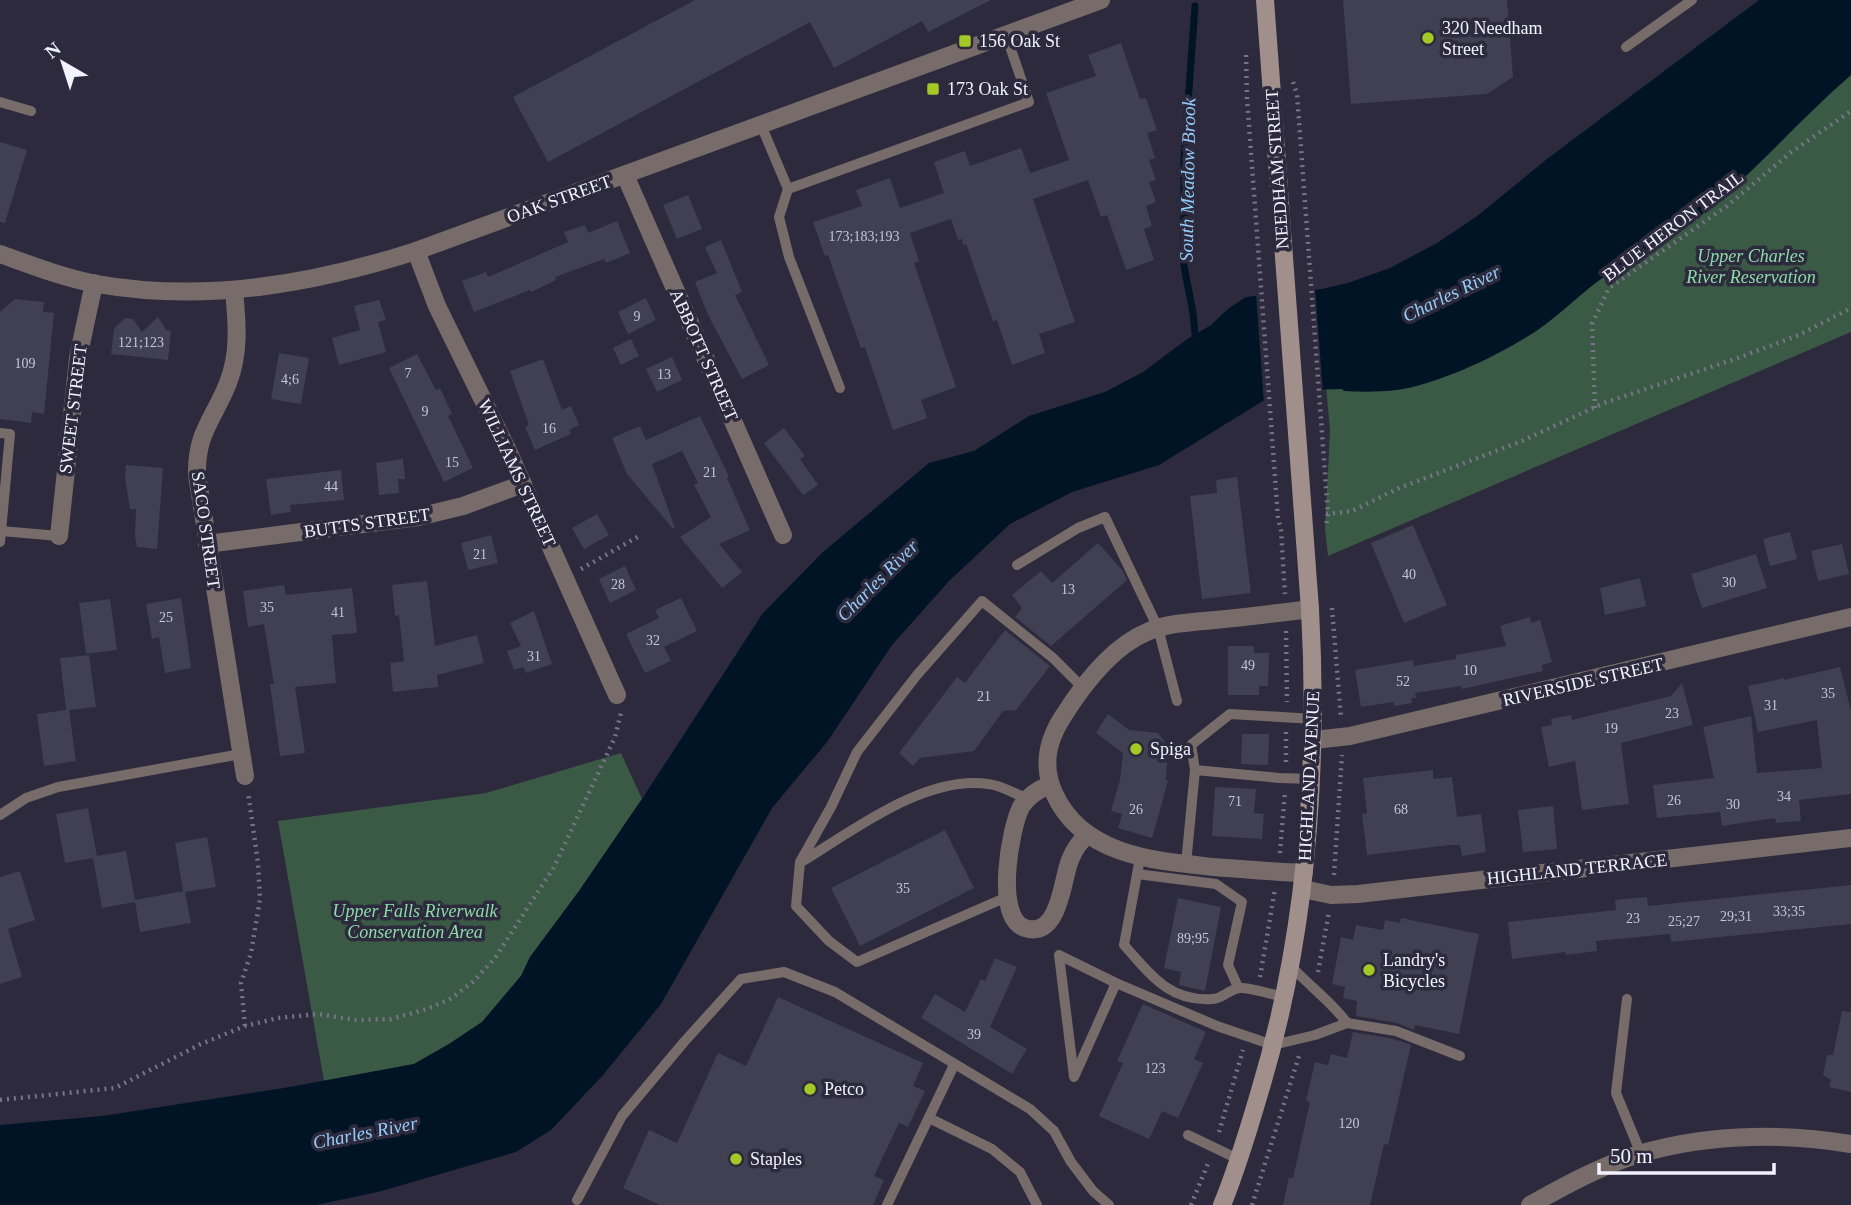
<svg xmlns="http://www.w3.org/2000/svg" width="1851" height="1205" font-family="Georgia,serif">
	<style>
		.green { fill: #3a5a45 }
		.water { fill: #001426 }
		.pier { fill: #2c2a3c }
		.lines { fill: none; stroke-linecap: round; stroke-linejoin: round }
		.stream { stroke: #001426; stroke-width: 7 }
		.building { fill: #413f52 }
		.path { stroke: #767585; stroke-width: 4.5; stroke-dasharray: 2 5; stroke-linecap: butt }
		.service { stroke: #776c6a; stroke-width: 10 }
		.minor { stroke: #776c6a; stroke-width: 18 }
		.tertiary { stroke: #776c6a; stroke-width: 18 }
		.secondary { stroke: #a18f8c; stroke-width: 18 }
		.poi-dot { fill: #a4c825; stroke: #2c2a3c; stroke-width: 2.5 }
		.labels { text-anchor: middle; stroke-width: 7; stroke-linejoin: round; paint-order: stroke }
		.number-label { font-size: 14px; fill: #c6c5d4 }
		.poi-label { font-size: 18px; fill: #f3f2ff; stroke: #2c2a3c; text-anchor: start }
		.street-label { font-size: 18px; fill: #f3f2ff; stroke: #2c2a3c }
		.park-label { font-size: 18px; font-style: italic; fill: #8bdca7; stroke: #2c2a3c }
		.water-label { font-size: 19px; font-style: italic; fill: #93cbf9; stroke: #2c2a3c }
	</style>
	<rect width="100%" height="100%" fill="#2c2a3c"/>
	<g class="green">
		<path d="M1851 61V332L1328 556 1325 529 1330 430 1326 387Z"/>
		<path d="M621 753 642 799 579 891 530 957 521 976 482 1022 449 1044 414 1064 324 1081 278 821 486 793Z"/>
	</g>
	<path class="water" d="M1759 0H1851V75C1800 119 1756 171 1704 213 1672 239 1634 255 1601 279 1575 298 1553 322 1525 338 1493 358 1435 385 1397 390 1380 392 1362 392 1344 391L1342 389 1307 390 1263 401 1159 465 1072 492 1010 524 949 581 892 645 827 742 772 808 661 1004 603 1075 551 1130 516 1152 378 1192 316 1205H0V1125L102 1116 284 1088 414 1064 449 1044 482 1022 521 976 530 957 579 891 642 799 763 613 823 552 929 463 974 451 1029 416 1105 392 1143 372 1186 340 1211 325 1229 308 1246 297 1322 289 1348 283 1390 268 1437 243 1476 217 1547 159Z"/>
	<path class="pier" d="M1315 287 1323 393H1308L1264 404 1256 293Z"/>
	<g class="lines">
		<path class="stream" d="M1195 6 1184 159V266L1193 313 1196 343"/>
	</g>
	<g class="building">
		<path d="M695 0H991L928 32 922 21 834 68 810 22 548 162 513 97Z"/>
		<path d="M1343 0H1507L1513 77 1487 94 1351 104Z"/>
		<path d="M1121 43 1140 99 1146 98 1157 130 1147 133 1155 158 1149 160 1156 180 1149 182 1156 202 1146 206 1152 226 1144 229 1154 260 1126 270 1107 215 1101 217 1088 180 1033 199 1075 322 1039 334 1045 353 1012 365 997 320 993 321 966 244 963 245 962 239 958 240 951 219 910 233 919 261 914 263 956 387 921 400 927 418 893 430 865 347 861 348 828 255 825 256 813 222 862 206 856 190 890 178 900 208 944 193 934 162 965 151 970 166 1021 148 1030 173 1069 160 1046 93 1096 76 1088 55Z"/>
		<path d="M0 142 27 150 5 223 0 222Z"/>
		<path d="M688 195 702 229 677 239 663 205Z"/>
		<path d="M617 221 630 253 606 263 604 259 555 277 556 280 531 292 530 290 474 312 462 281 486 272 488 277 568 242 564 232 585 225 588 233Z"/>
		<path d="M721 240 742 292 735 295 769 365 742 379 708 315 695 282 717 273 705 247Z"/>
		<path d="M646 298 656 320 628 334 618 312Z"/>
		<path d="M15 299 44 302 43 312 54 313 44 414 32 412 31 423 0 419V312Z"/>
		<path d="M379 300 386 320 378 322 386 352 339 365 332 338 360 330 354 306Z"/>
		<path d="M158 317 166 330 171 331 168 360 111 354 114 329 125 318 133 319 142 332Z"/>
		<path d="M631 339 639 356 621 365 613 348Z"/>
		<path d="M279 353 309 358 301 404 271 399Z"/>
		<path d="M417 354 436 390 440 388 452 414 448 416 473 468 444 482 389 368Z"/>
		<path d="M672 357 682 380 657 392 646 369Z"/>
		<path d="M543 359 562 410 571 406 579 425 569 430 571 434 535 450 525 427 529 425 510 371Z"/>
		<path d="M700 416 729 477 727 478 750 530 719 544 742 572 722 588 680 537 711 517 694 485 698 483 682 451 652 464 675 528 673 529 627 474 612 438 640 426 646 440Z"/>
		<path d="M784 428 805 456 800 459 818 485 803 495 764 443Z"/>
		<path d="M403 459 405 479H398L399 493 379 495 376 463Z"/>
		<path d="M126 465 163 468 157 549 137 547 135 536 136 509H130L125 478Z"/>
		<path d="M341 470 344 500 290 505 291 512 271 515 266 479Z"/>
		<path d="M1237 477 1251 593 1202 599 1190 496 1217 493 1216 480Z"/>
		<path d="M597 514 609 535 584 549 572 528Z"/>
		<path d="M1413 525 1447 605 1404 623 1371 543Z"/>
		<path d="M1790 532 1797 559 1770 566 1763 539Z"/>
		<path d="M491 535 498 563 468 570 461 543Z"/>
		<path d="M1098 543 1122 570 1127 580 1051 646 1015 617 1022 608 1012 595 1041 571 1052 583Z"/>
		<path d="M1842 544 1849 574 1818 581 1811 551Z"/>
		<path d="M1756 554 1767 588 1702 608 1691 574Z"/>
		<path d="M625 566 636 590 610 603 599 579Z"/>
		<path d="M1640 578 1646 606 1605 615 1600 588Z"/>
		<path d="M427 581 435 646 477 635 484 663 437 675 438 687 393 692 390 663 404 661 399 615 395 616 392 585Z"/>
		<path d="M284 585 286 595 352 588 357 633 332 635 336 683 295 687 305 753 280 756 270 684H274L264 624 248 627 243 591Z"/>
		<path d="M181 598 191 668 165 673 159 637 152 639 146 604Z"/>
		<path d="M681 598 697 631 664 647 671 661 645 673 626 634 659 618 655 610Z"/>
		<path d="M110 599 117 650 86 654 79 603Z"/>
		<path d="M534 611 552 664 526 673 523 667 514 670 507 651 521 646 510 623Z"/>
		<path d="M1530 617 1531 623 1540 620 1552 662 1542 665 1543 671 1462 689 1461 686 1415 693 1416 698H1411L1412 703 1394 706V702L1361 707 1355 670 1413 660 1414 666 1456 659V655L1506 646 1500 626Z"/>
		<path d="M1005 630 1050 666 1016 710 1003 711 974 751 920 758 913 766 899 753 957 677 965 683Z"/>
		<path d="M1228 646H1254V653H1269L1268 686H1259V695H1228Z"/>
		<path d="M89 655 96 707 69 710 76 761 44 766 37 714 66 710 60 658Z"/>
		<path d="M1840 667 1851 711V794L1799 800 1801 821 1776 823 1775 818 1722 826 1720 812 1657 818 1653 785 1714 778 1703 727 1751 716 1757 773 1822 768 1817 720 1758 732 1748 686 1784 678V680Z"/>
		<path d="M1682 683 1693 725 1621 743 1629 804 1582 810 1575 761 1549 767 1541 727 1552 725 1551 719 1571 715 1572 720 1671 696Z"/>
		<path d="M1108 714 1129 730 1158 733 1168 746 1166 780 1168 781 1152 838 1118 828 1122 814 1111 811 1120 780 1123 753 1096 733Z"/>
		<path d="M1242 734H1269L1268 765 1241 764Z"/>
		<path d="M1433 770V779L1452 777 1457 817 1481 814 1486 852 1462 856 1460 845H1450L1367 855 1362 814 1367 813 1363 778Z"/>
		<path d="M1215 787 1256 789 1254 813 1264 814 1262 839 1212 836Z"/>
		<path d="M1553 806 1557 849 1523 852 1518 810Z"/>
		<path d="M88 808 97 856 126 851 135 900 183 891 175 843 207 837 216 887 185 892 191 923 140 932 135 902 102 908 93 858 65 863 56 814Z"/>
		<path d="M945 830 974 888 860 946 831 888Z"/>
		<path d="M20 871 35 920 8 929 22 977 0 984V877Z"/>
		<path d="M1851 885V924L1671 942 1670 934 1596 941 1597 951 1566 955V952L1512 959 1508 922 1616 910 1615 900 1647 897 1648 906Z"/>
		<path d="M1178 898 1221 907 1205 991 1179 985 1181 972 1164 968Z"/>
		<path d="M1401 918 1479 934 1459 1034 1415 1025 1414 1030 1397 1023 1356 1016 1357 1001 1343 998 1345 987 1332 984 1341 937 1353 940 1356 925 1383 930 1385 920 1400 923Z"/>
		<path d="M995 958 1017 967 990 1027 1027 1049 1012 1074 921 1018 935 994 965 1012 981 979 985 981Z"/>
		<path d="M778 997 923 1063 913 1086 925 1091 908 1127 899 1123 874 1176 884 1180 873 1205H660L623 1188 649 1130 677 1143 718 1053 746 1066Z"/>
		<path d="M1143 1004 1206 1032 1194 1059 1203 1063 1178 1118 1162 1111 1149 1139 1099 1116 1123 1063 1117 1061Z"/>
		<path d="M1842 1011 1851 1012V1092L1829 1087 1831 1080 1823 1075 1827 1055H1833Z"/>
		<path d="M1353 1032 1394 1039 1411 1045 1388 1145 1384 1144 1370 1205H1283L1289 1177 1293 1178 1310 1102 1306 1101 1315 1062 1328 1065 1331 1054 1347 1058Z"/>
	</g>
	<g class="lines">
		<g class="path">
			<path d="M1246 55 1247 98 1278 518 1281 530 1285 594"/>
			<path d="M1293 82 1297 94 1328 514 1326 526"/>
			<path d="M1595 408 1592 324 1609 288 1727 206 1790 153 1851 111"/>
			<path d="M1326 514 1352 511 1399 488 1522 441 1604 403 1738 358 1799 335 1851 308"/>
			<path d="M581 569 641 535"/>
			<path d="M1332 608 1341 718"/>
			<path d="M1286 631 1287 702"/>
			<path d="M1286 762V732"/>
			<path d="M1280 853 1285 791"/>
			<path d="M1334 875 1342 755"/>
			<path d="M1318 972 1329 912"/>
			<path d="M1260 977 1275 889"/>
			<path d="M245 1026 241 983 251 953 260 899 258 863 248 792"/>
			<path d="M0 1100 115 1088 201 1044 245 1026 278 1018 318 1014 355 1020 391 1019 427 1009 452 998 474 981 495 958 554 867 615 737 621 713"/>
			<path d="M1219 1132 1243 1050"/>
			<path d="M1191 1205 1209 1161"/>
			<path d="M1252 1205 1299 1056"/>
		</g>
		<g class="service">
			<path d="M1626 47 1692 0"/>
			<path d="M0 102 31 111"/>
			<path d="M761 125 788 189 1029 102 1006 35"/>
			<path d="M788 189 779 217 789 257 840 388"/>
			<path d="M0 433 10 434 0 542"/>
			<path d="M1 531 59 536"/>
			<path d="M1017 565 1078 528 1105 517 1158 628 1177 701"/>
			<path d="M1312 779 1279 778 1195 770 1191 745 1230 714 1314 719"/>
			<path d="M0 815 26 798 58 787 241 754"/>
			<path d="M1140 858 1124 945C1150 974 1169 1002 1212 999 1223 999 1231 987 1242 988 1256 989 1270 994 1284 997"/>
			<path d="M803 861C854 830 925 775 988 784 1001 785 1015 794 1028 799"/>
			<path d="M1186 864 1195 770"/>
			<path d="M1137 874 1216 884 1242 902 1228 965 1238 987"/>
			<path d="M1007 897 857 962 829 941 796 906 800 862 831 807 857 752 917 675 982 601 1053 658 1083 688"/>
			<path d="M1291 966C1309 986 1332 1002 1347 1023"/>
			<path d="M1627 999 1616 1093 1641 1154"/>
			<path d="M1075 1075 1116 983"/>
			<path d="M1074 1077 1059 955 1116 983 1217 1026 1273 1045 1315 1035 1347 1023 1396 1031 1460 1056"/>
			<path d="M929 1118 992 1149 1020 1172 1037 1205"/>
			<path d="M1188 1135 1238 1159"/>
			<path d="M577 1200 622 1116 684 1042 741 979 784 972 835 992 1030 1109 1054 1131 1071 1162 1093 1191 1109 1205"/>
			<path d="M887 1205 954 1065"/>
		</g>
		<g class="minor">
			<path d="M625 175 783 535"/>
			<path d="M416 251 437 306 508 451 617 695"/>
			<path d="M234 290C237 322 240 353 228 383 214 419 196 432 197 475L245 776"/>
			<path d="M59 536 78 358 94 283"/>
			<path d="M207 544 418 517 463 506 523 484"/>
			<path d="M1314 740 1350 736 1851 617"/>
			<path d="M1050 785C1039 789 1028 796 1021 807 1010 829 994 918 1025 928 1060 939 1062 879 1070 860 1074 850 1080 841 1088 834"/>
			<path d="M1304 873C1274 872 1244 869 1214 867 1155 861 1082 856 1054 793 1042 766 1047 742 1062 718 1082 686 1111 647 1147 632 1168 623 1192 622 1215 620 1247 617 1278 613 1310 609"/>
			<path d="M1303 889 1331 895 1358 894 1851 838"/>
			<path d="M1530 1205C1561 1188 1593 1170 1627 1158 1697 1134 1779 1132 1851 1144"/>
		</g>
		<path class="tertiary" d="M0 254C31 265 64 278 97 284 205 303 313 284 416 251L1101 0"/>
		<path class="secondary" d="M1222 1205C1237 1169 1248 1131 1259 1094 1307 936 1319 774 1310 609L1265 0"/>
	</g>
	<g class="poi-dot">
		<circle cx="1428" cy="38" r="7"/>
		<rect x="958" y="34" width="14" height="14" rx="3.5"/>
		<rect x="926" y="82" width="14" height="14" rx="3.5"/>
		<circle cx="1136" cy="749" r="7"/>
		<circle cx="1369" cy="970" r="7"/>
		<circle cx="810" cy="1089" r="7"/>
		<circle cx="736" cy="1159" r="7"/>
	</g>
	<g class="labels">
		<g class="number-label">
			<text x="864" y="241">173;183;193</text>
			<text x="637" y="321">9</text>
			<text x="141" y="347">121;123</text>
			<text x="25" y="368">109</text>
			<text x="408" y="378">7</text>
			<text x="664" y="379">13</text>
			<text x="290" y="384">4;6</text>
			<text x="425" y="416">9</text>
			<text x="549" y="433">16</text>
			<text x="452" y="467">15</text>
			<text x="710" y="477">21</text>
			<text x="331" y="491">44</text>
			<text x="480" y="559">21</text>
			<text x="1409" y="579">40</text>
			<text x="1729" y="587">30</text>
			<text x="618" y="589">28</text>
			<text x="1068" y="594">13</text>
			<text x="267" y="612">35</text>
			<text x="338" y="617">41</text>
			<text x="166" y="622">25</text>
			<text x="653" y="645">32</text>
			<text x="534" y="661">31</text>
			<text x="1248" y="670">49</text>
			<text x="1470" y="675">10</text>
			<text x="1403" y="686">52</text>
			<text x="1828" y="698">35</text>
			<text x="984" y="701">21</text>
			<text x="1771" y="710">31</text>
			<text x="1672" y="718">23</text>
			<text x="1611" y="733">19</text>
			<text x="1784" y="801">34</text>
			<text x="1674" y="805">26</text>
			<text x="1235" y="806">71</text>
			<text x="1733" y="809">30</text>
			<text x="1136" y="814">26</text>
			<text x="1401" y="814">68</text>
			<text x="903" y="893">35</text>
			<text x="1789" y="916">33;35</text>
			<text x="1736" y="921">29;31</text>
			<text x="1633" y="923">23</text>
			<text x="1684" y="926">25;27</text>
			<text x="1193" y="943">89;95</text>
			<text x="974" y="1039">39</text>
			<text x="1155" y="1073">123</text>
			<text x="1349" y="1128">120</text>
		</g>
		<g class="poi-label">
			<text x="1442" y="34">320 Needham<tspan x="1442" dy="21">Street</tspan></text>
			<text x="979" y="47">156 Oak St</text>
			<text x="947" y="95">173 Oak St</text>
			<text x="1150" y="755">Spiga</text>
			<text x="1383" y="966">Landry's<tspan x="1383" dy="21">Bicycles</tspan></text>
			<text x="824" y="1095">Petco</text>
			<text x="750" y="1165">Staples</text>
		</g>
		<g class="street-label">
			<text transform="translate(1277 169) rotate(-94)" y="6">NEEDHAM STREET</text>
			<text transform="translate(559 199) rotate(-20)" y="6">OAK STREET</text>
			<text transform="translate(1673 226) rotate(-37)" y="6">BLUE HERON TRAIL</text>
			<text transform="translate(704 355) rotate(66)" y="6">ABBOTT STREET</text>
			<text transform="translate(73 409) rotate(-83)" y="6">SWEET STREET</text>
			<text transform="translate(517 473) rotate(65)" y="6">WILLIAMS STREET</text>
			<text transform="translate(367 523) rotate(-8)" y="6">BUTTS STREET</text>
			<text transform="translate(206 530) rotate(82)" y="6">SACO STREET</text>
			<text transform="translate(1583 682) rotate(-13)" y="6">RIVERSIDE STREET</text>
			<text transform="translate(1309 776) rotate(-87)" y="6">HIGHLAND AVENUE</text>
			<text transform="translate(1577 869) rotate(-6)" y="6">HIGHLAND TERRACE</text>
		</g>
		<g class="park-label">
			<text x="1751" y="262">Upper Charles<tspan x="1751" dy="21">River Reservation</tspan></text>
			<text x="415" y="917">Upper Falls Riverwalk<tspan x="415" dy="21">Conservation Area</tspan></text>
		</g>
		<g class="water-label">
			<text transform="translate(1187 180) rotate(-89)" y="7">South Meadow Brook</text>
			<text transform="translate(1451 293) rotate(-26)" y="7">Charles River</text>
			<text transform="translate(877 580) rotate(-45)" y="7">Charles River</text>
			<text transform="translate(365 1132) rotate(-11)" y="7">Charles River</text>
		</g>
	</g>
	<g transform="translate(63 63) rotate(321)" stroke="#2c2a3c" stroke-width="5" paint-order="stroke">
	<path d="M0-5L12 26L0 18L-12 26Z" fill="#f3f2ff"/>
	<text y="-10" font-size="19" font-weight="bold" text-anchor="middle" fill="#f3f2ff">N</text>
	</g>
	<path d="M1599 1163v10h175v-10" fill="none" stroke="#f3f2ff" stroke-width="3.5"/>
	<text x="1610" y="1163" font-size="21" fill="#f3f2ff" stroke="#2c2a3c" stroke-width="5" paint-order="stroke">50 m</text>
</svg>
